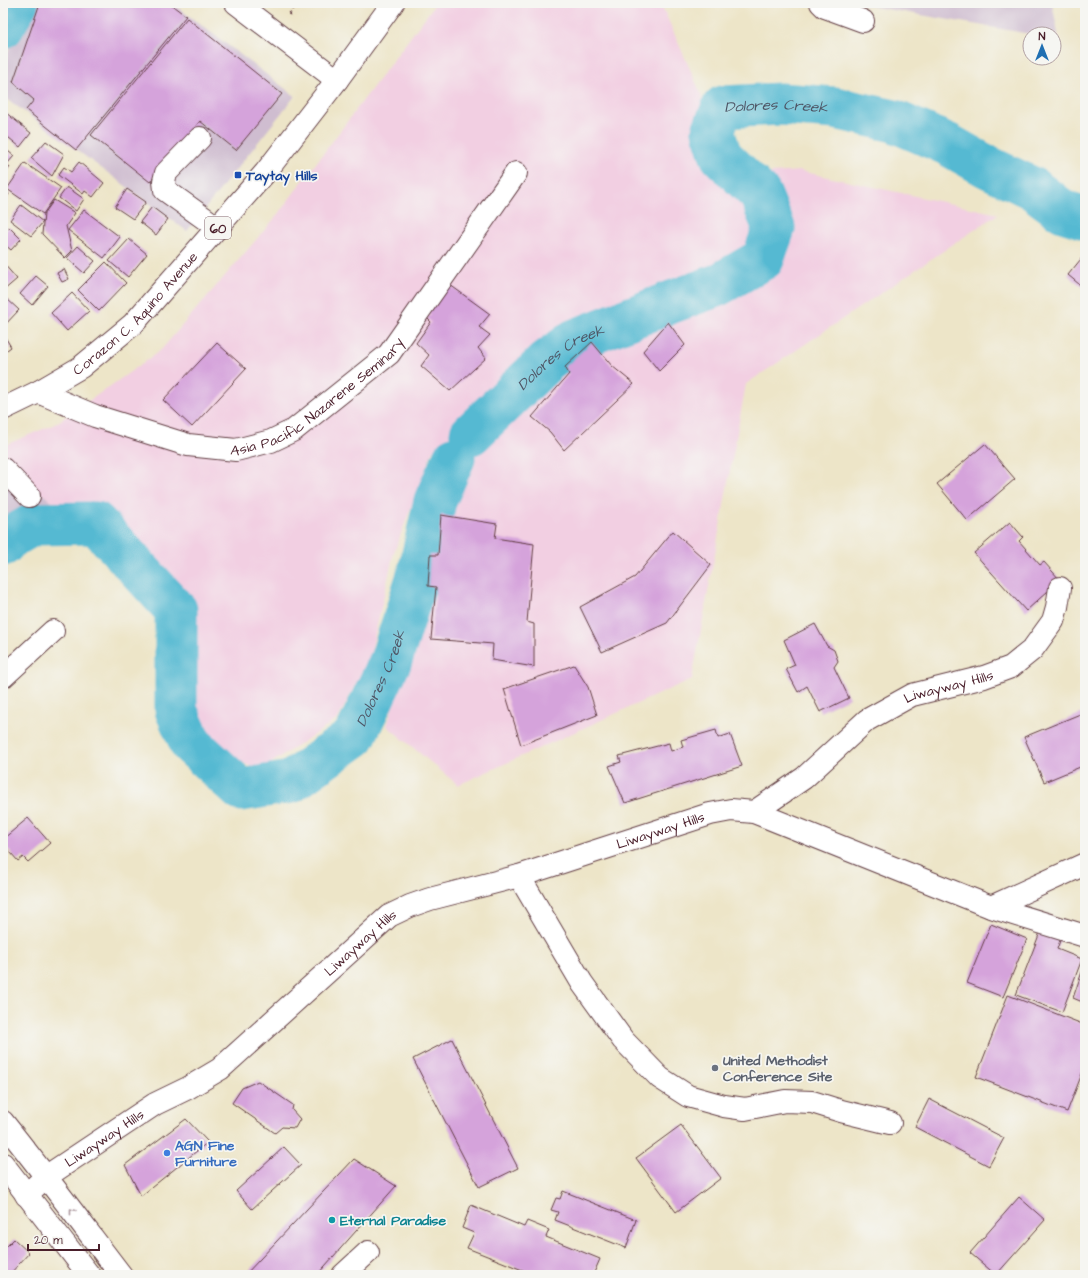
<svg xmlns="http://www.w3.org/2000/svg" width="1088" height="1278" font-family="'Architects Daughter',sans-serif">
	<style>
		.built { fill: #f2cfe2 }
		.industrial { fill: #cfbdd0 }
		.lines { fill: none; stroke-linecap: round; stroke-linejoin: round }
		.river { stroke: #54b9d2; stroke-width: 43 }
		.building { fill: #d5a3db }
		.minor-casing { stroke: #623d43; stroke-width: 24 }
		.major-casing { stroke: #623d43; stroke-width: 24 }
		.path { stroke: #623d43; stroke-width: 2.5; stroke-dasharray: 3 3; stroke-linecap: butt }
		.minor { stroke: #fff; stroke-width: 22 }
		.major { stroke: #fff; stroke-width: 22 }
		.oneway { stroke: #ae9aa0 }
		.transit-dot { fill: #1a4fb4; stroke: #f6f6f2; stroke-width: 1.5 }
		.worship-dot { fill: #6b7280; stroke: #f6f6f2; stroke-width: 1.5 }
		.shop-dot { fill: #3f7fe0; stroke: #f6f6f2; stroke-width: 1.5 }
		.culture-dot { fill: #0f9aa8; stroke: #f6f6f2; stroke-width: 1.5 }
		.labels { text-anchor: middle; stroke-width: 3.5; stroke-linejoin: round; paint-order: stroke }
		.shield { fill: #f6f6f2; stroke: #7e6067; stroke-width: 1 }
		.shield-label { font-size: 13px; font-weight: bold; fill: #4a1f2b }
		.transit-label { font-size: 14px; font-weight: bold; fill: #164399; stroke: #f6f6f2; text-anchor: start }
		.street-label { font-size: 14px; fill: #4a1f2b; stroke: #f6f6f2 }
		.worship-label { font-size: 14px; font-weight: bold; fill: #5b616d; stroke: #f6f6f2; text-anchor: start }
		.shop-label { font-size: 14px; font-weight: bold; fill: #366cbe; stroke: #f6f6f2; text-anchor: start }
		.culture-label { font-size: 14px; font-weight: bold; fill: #0d838f; stroke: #f6f6f2; text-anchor: start }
		.water-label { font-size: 15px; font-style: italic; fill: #4e5565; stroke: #f6f6f2 }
	</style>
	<rect width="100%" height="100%" fill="#f6f6f2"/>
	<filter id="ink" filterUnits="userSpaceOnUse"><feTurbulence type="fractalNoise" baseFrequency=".025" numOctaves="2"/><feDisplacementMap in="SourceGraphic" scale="8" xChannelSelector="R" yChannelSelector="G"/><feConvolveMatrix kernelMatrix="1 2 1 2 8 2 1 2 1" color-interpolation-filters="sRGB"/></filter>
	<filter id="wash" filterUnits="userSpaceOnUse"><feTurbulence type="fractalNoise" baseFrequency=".012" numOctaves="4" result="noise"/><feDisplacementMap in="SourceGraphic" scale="16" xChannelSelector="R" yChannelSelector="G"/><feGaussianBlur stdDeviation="0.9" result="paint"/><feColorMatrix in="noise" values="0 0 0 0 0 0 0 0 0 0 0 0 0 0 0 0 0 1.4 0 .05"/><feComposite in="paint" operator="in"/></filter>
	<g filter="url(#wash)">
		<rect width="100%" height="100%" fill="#ede5c8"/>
		<path class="built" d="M436 3H660L661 4 701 94 717 177 800 171 998 214 746 384 692 679 458 785 387 726 405 663 424 576 441 502 463 468 433 450 394 552 370 656 338 719 259 771 207 744 193 713 192 600 97 509 52 502 3 461V446L55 424 109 387 161 350 275 218Z"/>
		<g class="industrial">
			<path d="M31 3H172L295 96 187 231 3 96V68L14 33Z"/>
			<path d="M852 3H1052L1059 39 1054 38V34H1030Z"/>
			<path d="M3 461 52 502 18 517 3 530Z"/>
		</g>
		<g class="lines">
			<g class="river">
				<path d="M3 27 17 3"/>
				<path id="s1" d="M471 434 546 362 575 340 669 303 718 285 763 259 774 228 760 194 721 156 713 131 723 107 780 104 835 108 894 121 947 144 986 166 1032 188 1063 211 1085 218"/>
				<path id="s2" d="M3 545 8 539 34 524 96 523 176 610V710L191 744 241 790 291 782 355 736 391 660 419 572 435 501 454 458"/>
			</g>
		</g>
		<g id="blocks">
			<g class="building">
				<path d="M40 3H169L186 16 76 150 26 110 34 100 13 82Z"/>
				<path d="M187 18 282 94 236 150 200 121 150 182 91 135Z"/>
				<path d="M5 112 31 133 20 147 3 133V114Z"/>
				<path d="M46 141 64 154 52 176 31 158Z"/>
				<path d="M3 147 14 156 7 164 10 167 3 176Z"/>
				<path d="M79 162 104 183 93 197 85 191 83 194 58 175 64 167 71 172Z"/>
				<path d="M25 163 61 188 43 214 7 189Z"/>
				<path d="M67 187 84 199 76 211 59 198Z"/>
				<path d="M127 189 146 202 133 219 115 207Z"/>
				<path d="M3 190 9 194 3 202Z"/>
				<path d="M54 200 75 213 66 226 72 251 65 258 42 234 44 214Z"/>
				<path d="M21 205 43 222 31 236 10 220Z"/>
				<path d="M152 207 168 219 156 235 140 222Z"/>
				<path d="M84 210 120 237 104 258 68 230Z"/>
				<path d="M9 227 21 239 11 250 3 243V233Z"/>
				<path d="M129 239 147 254 128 277 109 261Z"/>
				<path d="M78 246 95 261 84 273 67 258Z"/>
				<path d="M1085 254V289L1068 275Z"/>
				<path d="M106 262 126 283 99 311 78 290Z"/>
				<path d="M3 263 17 279 3 291Z"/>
				<path d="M64 269 69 279 62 282 57 273Z"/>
				<path d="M36 276 48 286 32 305 20 294Z"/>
				<path d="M446 282 490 314 479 327 490 335 478 348 486 358 450 391 421 366 429 355 416 343 431 322 427 318 431 314 425 310Z"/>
				<path d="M72 293 89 311 67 331 51 313Z"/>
				<path d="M6 298 19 310 3 327V302Z"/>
				<path d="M668 322 685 345 659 371 643 351Z"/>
				<path d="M5 337 11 347 3 353V339Z"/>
				<path d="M592 342 612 366 634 384 564 450 550 432 532 417 569 374 565 367Z"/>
				<path d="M217 343 246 369 192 427 163 400Z"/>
				<path d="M985 444 1015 479 967 520 937 484Z"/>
				<path d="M441 515 497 524 495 538 534 544 527 622 534 624V667L492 660 493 644 431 639 436 587 428 586 430 555H438Z"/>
				<path d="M1010 522 1023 537 1019 541 1040 565 1044 562 1060 580 1026 611 974 553Z"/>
				<path d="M673 531 711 565 667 623 602 652 580 607 635 577Z"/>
				<path d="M815 624 827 646 834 650 838 661 834 667 849 698 820 712 807 686 798 692 786 669 795 665 784 640Z"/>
				<path d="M574 665 588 687 597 715 521 745 504 689Z"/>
				<path d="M1085 712V765L1044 782 1024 737Z"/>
				<path d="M716 730 718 738 730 734 742 766 625 803 609 766 621 762 619 756 669 743 671 751 683 747 681 740Z"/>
				<path d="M28 818 50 843 28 862 23 857 18 861 3 844V839Z"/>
				<path d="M991 924 1027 939 1003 997 967 983Z"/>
				<path d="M1042 927 1062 935 1057 949 1082 959 1062 1012 1016 995Z"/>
				<path d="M1085 963V1003L1073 998Z"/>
				<path d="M1008 995 1085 1025V1066L1067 1112 976 1077Z"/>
				<path d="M452 1039 518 1168 479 1187 413 1059Z"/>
				<path d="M258 1081 293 1105 292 1110 300 1119 295 1128 282 1127 275 1133 232 1103 242 1088Z"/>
				<path d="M929 1099 1004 1138 989 1166 915 1127Z"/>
				<path d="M186 1119 208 1142 141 1196 125 1165Z"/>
				<path d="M681 1125 721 1178 676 1212 636 1158Z"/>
				<path d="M284 1147 301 1165 252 1209 236 1191Z"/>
				<path d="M354 1159 396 1186 317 1275H245Z"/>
				<path d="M563 1191 636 1220 626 1248 555 1220 558 1212 551 1210 556 1198 560 1199Z"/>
				<path d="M1019 1197 1045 1220 996 1275 970 1253Z"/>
				<path d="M471 1205 524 1227 527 1221 549 1230 546 1237 600 1259 593 1275H535L467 1248 474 1233 462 1228Z"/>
				<path d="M14 1239 29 1253 9 1275H3V1250Z"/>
			</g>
		</g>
	</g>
	<g filter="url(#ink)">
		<use href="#blocks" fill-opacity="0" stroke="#623d43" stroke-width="1"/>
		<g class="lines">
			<defs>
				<g id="minor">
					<path d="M236 3 337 80"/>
					<path d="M821 3 825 7 863 21"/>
					<path d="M200 138 166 173 164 181 165 190 218 228"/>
					<path id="s3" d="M38 392 95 416 188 445 236 450 271 441 294 430 389 354 516 173"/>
					<path d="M3 469 29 496"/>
					<path d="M3 677 53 631"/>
					<path id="s4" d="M754 812 804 778 867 720 912 695 984 677 1011 667 1032 650 1053 621 1057 607 1060 588"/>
					<path d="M519 876 582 983 623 1040 660 1078 688 1096 724 1106 745 1109 785 1101 812 1102 841 1111 890 1123"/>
					<path d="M991 907 1085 864"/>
					<path id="s5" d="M26 1195 47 1176 155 1104 188 1088 220 1069 389 916 410 906 430 899 519 876 710 814 731 810 754 812 991 907 1085 936"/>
					<path d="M343 1275 368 1252"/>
				</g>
				<g id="major">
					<path id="s6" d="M3 409 38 392 81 367 133 324 265 173 337 80 393 3"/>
					<path d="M3 1122C43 1172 82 1224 121 1275"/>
					<path d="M3 1164 89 1275"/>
				</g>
			</defs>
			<use href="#minor" class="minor-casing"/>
			<use href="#major" class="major-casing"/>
			<path class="path" d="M289 15 295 3"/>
			<use href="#minor" class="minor"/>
			<use href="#major" class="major"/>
		</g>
		<defs><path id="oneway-chevron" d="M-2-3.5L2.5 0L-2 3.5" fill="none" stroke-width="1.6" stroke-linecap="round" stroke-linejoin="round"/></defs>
		<use class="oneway" href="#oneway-chevron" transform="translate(72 1211) rotate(-128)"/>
	</g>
	<rect class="transit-dot" x="234" y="171" width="8" height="8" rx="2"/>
	<circle class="worship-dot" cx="715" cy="1068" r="4"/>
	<circle class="shop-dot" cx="167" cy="1153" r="4"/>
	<circle class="culture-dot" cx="332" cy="1220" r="4"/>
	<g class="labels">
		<rect class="shield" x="205" y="217" width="26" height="22" rx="3"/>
		<g class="shield-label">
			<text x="218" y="233">60</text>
		</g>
		<g class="transit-label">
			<text x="246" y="180">Taytay Hills</text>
		</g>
		<g class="street-label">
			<text dy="5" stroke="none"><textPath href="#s6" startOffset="165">Corazon C. Aquino Avenue</textPath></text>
			<text dy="5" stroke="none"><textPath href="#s3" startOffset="306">Asia Pacific Nazarene Seminary</textPath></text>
			<text dy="5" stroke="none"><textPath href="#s4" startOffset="235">Liwayway Hills</textPath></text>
			<text dy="5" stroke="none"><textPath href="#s5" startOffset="745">Liwayway Hills</textPath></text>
			<text dy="5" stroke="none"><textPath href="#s5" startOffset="421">Liwayway Hills</textPath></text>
			<text dy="5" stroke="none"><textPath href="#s5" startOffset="97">Liwayway Hills</textPath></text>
		</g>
		<g class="worship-label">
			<text x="723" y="1065">United Methodist<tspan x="723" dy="16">Conference Site</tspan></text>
		</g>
		<g class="shop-label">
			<text x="175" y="1150">AGN Fine<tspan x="175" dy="16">Furniture</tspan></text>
		</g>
		<g class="culture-label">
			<text x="340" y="1225">Eternal Paradise</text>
		</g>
		<g class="water-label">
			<text dy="5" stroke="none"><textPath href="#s1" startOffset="575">Dolores Creek</textPath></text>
			<text dy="5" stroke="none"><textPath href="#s1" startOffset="119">Dolores Creek</textPath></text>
			<text dy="5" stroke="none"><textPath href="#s2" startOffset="616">Dolores Creek</textPath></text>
		</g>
	</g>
	<rect width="1088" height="1278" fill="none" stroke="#f6f6f2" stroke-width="16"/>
	<g transform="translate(1042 46)"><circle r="19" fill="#f6f6f2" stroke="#b1a0a2"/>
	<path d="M0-3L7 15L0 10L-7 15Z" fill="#1f6fb2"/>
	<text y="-6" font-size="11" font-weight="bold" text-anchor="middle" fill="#4a1f2b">N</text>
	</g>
	<path d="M28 1244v6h71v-6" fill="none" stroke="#4a1f2b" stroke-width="2"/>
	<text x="34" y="1244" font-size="12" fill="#4a1f2b" stroke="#f6f6f2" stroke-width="3" paint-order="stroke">20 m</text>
</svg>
